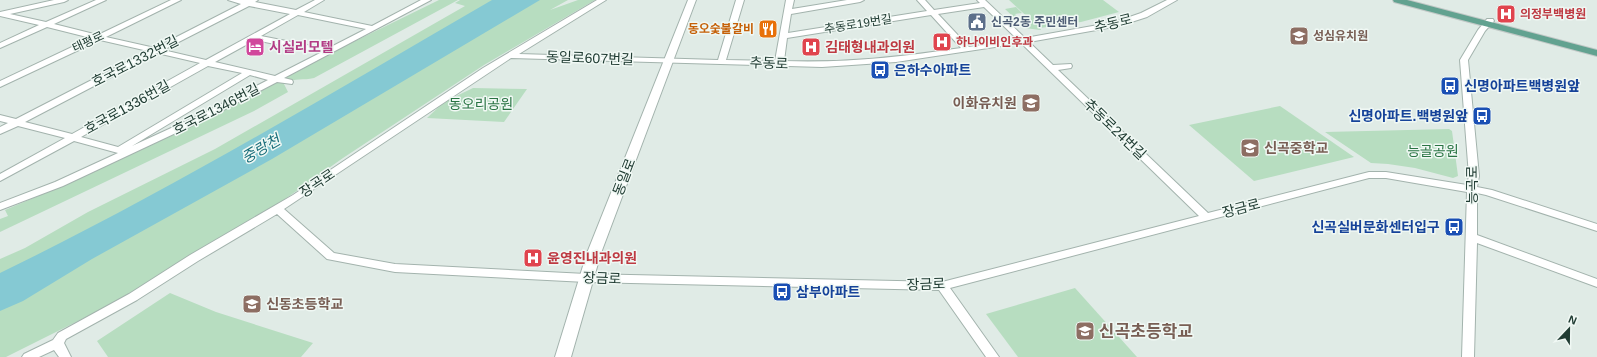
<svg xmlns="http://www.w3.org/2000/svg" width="1597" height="357" font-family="Helvetica,'Noto Sans KR',sans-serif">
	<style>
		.green { fill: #b7ddc0 }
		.water { fill: #85c9d3 }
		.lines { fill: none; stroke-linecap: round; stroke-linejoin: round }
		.minor-casing { stroke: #a3b3ad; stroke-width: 2 }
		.tertiary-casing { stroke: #a3b3ad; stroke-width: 2 }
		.primary-casing { stroke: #c1c8c6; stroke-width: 2 }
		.minor { fill: #fff; fill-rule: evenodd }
		.tertiary { fill: #fff; fill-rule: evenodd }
		.primary { fill: #62a290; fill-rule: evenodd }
		.labels { text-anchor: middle; stroke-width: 3; stroke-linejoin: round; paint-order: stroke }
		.far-health-label { font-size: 12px; font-weight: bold; fill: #be3a42; stroke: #f0f8f4; text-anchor: start }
		.far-service-label { font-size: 12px; font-weight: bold; fill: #4e5e75; stroke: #f0f8f4; text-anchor: start }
		.far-street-label { font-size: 12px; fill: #203c33; stroke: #f0f8f4 }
		.far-food-label { font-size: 12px; font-weight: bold; fill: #c56008; stroke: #f0f8f4; text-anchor: end }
		.far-education-label { font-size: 12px; font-weight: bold; fill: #785e54; stroke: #f0f8f4; text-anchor: start }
		.street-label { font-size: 14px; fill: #203c33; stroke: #f0f8f4 }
		.hotel-label { font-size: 14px; font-weight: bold; fill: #b23c85; stroke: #f0f8f4; text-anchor: start }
		.health-label { font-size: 14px; font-weight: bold; fill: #be3a42; stroke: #f0f8f4; text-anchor: start }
		.transit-label { font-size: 14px; font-weight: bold; fill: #164399; stroke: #f0f8f4; text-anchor: start }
		.education-label { font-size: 14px; font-weight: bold; fill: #785e54; stroke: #f0f8f4; text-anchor: start }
		.park-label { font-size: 14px; fill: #297443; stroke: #f0f8f4 }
		.water-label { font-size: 15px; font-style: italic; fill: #186d7a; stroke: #f0f8f4 }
		.near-education-label { font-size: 17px; font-weight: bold; fill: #785e54; stroke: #f0f8f4; text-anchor: start }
	</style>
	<rect width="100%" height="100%" fill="#e0ebe6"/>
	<g class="green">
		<path d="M439 0H458L314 78C303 81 296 77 284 84L288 92 254 111 0 232V219L8 216 5 210 76 180 216 115 347 45Z"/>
		<path d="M460 0H568L550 10 578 0H595L484 65 343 158 271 209 242 225 126 297 6 357H0V259L25 248 88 212 215 149 465 6 455 3Z"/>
		<path d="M1009 0H1103L1119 12 1081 22 1040 28 1041 30H1040L1025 28 1005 9 1016 7 1022 13 1015 14 1023 22 1032 21Z"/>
		<path d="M473 88 527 89 504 122 427 118 444 102Z"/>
		<path d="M1280 106 1354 157 1254 181 1189 125Z"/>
		<path d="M1449 129 1452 131 1458 176 1453 178 1415 168 1388 164 1371 163 1325 132Z"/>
		<path d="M1075 288 1137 357H1018L986 314Z"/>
		<path d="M170 293 216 312 313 343 301 357H108L97 341Z"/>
	</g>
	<path class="water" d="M492 0H540L272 159 92 259 23 301 0 311V273C169 191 330 94 492 0Z"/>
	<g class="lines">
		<defs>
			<g id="minor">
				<path d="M54 0H68L64 2 10 14 46 22 96 0H106L54 24 98 35 171 0H181L106 37 155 48 241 4 228 0H258L255 2 296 10 315 0H324L304 12 372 26 421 0H431L284 78 292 80 293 82 292 84 277 82 212 116 63 186 0 210V203L55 182 118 153 74 141 0 181V174L65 138 18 126 0 134V127L8 123 0 121V115L16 119 148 51 100 40 0 87V81L91 38 47 27 0 48V43L39 25 0 16V12ZM249 6 290 14 206 60 163 50ZM298 15 366 29 327 49 261 36ZM255 40 320 53 275 76 215 62ZM157 53 200 63 72 134 25 122ZM208 66 242 73 118 147 81 137ZM250 75 268 80 206 112 132 146Z"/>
				<path d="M597 0H606L519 54 718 60 736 0H744L726 60 775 61 786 0H794L792 9 847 0H864L860 2 791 14 788 33 927 11 917 0H925L934 10 980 3 977 0H985L1025 38 1115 22 1141 13 1167 0H1177L1147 17 1119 26 1029 42 1053 65 1071 64 1072 66 1071 68 1058 70 1208 213 1369 172H1386L1467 185 1469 176 1460 60 1478 30 1487 19H1493L1494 21 1485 31 1468 60 1479 176 1477 187 1492 190 1597 224V231L1486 195 1477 193V235L1597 279V287L1477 243 1474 357H1462L1467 192 1386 178H1369L950 288 999 357H986L939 290 586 282 395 272 327 259 277 214 198 261 137 300 66 339 64 343 71 357H59L54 350 39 357H22L24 354 53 340 58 333 129 294 190 255 293 195 483 68ZM984 7 1017 39 969 47 938 14ZM931 15 961 48C900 57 846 63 784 61L787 38ZM1021 43 1199 216 942 282 586 274 395 264 334 253 284 209 511 58 822 67 896 62Z"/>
			</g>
			<path id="tertiary" d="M688 0H696L601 253 571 357H555L587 253Z"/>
			<path id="primary" d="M1393 0H1407L1597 50V56L1394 2Z"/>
		</defs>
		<use href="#minor" class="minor-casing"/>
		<use href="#tertiary" class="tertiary-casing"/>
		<use href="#primary" class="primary-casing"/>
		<use href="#minor" class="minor"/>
		<use href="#tertiary" class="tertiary"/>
		<use href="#primary" class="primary"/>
	</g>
	<defs>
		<symbol id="hospital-square" viewBox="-11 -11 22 22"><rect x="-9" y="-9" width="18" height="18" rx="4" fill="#e0444e" stroke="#f0f8f4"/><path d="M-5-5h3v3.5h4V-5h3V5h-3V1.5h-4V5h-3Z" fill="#fff"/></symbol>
		<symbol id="civic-square" viewBox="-11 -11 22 22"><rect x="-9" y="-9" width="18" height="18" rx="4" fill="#5c6f8a" stroke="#f0f8f4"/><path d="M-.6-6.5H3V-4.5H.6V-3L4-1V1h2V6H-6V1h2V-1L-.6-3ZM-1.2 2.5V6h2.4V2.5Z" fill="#fff"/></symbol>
		<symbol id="restaurant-square" viewBox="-11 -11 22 22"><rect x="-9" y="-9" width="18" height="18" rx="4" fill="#e8710a" stroke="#f0f8f4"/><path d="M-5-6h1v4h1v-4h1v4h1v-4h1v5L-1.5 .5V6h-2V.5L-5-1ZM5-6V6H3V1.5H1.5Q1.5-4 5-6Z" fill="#fff"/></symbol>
		<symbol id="school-square" viewBox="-11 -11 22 22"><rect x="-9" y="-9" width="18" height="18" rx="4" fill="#8d6e63" stroke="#f0f8f4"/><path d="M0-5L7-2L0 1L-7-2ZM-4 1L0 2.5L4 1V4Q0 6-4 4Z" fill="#fff"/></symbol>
		<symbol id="hotel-square" viewBox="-11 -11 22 22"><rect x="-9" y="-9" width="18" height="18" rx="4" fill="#d1479c" stroke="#f0f8f4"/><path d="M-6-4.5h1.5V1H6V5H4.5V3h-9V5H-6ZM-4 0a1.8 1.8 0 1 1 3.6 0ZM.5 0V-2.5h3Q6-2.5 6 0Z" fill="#fff"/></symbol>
		<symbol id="bus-square" viewBox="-11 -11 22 22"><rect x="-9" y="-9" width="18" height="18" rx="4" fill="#1a4fb4" stroke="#f0f8f4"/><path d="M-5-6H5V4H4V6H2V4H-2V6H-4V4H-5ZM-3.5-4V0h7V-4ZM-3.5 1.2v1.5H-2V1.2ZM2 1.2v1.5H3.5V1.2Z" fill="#fff"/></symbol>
	</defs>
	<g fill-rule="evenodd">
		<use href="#hospital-square" x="1495" y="3" width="22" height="22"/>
		<use href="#civic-square" x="966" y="11" width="22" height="22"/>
		<use href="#restaurant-square" x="757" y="18" width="22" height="22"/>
		<use href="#school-square" x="1288" y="25" width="22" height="22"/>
		<use href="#hospital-square" x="931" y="31" width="22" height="22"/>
		<use href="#hotel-square" x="244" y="36" width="22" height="22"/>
		<use href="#hospital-square" x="800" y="36" width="22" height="22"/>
		<use href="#bus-square" x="869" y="59" width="22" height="22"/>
		<use href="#bus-square" x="1439" y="75" width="22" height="22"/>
		<use href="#school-square" x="1020" y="92" width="22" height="22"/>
		<use href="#bus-square" x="1471" y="105" width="22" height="22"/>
		<use href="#school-square" x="1239" y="137" width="22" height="22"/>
		<use href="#bus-square" x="1443" y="216" width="22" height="22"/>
		<use href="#hospital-square" x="522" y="247" width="22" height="22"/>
		<use href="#bus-square" x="771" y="281" width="22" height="22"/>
		<use href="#school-square" x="241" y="293" width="22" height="22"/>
		<use href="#school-square" x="1074" y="320" width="22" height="22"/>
	</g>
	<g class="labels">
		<g class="far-health-label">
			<text x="1520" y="18">의정부백병원</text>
			<text x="956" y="46">하나이비인후과</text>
		</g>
		<g class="far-service-label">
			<text x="991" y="26">신곡2동 주민센터</text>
		</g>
		<g class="far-street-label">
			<text transform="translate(858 24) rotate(-9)" y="4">추동로19번길</text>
			<text transform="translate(88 42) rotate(-25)" y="4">태평로</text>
		</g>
		<g class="far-food-label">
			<text x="754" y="33">동오숯불갈비</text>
		</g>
		<g class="far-education-label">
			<text x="1313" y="40">성심유치원</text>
		</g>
		<g class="street-label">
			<text transform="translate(1113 23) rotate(-14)" y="5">추동로</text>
			<text transform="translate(590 58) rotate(2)" y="5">동일로607번길</text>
			<text transform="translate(135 61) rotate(-27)" y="5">호국로1332번길</text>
			<text transform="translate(769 63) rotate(2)" y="5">추동로</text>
			<text transform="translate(127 107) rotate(-29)" y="5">호국로1336번길</text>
			<text transform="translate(216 109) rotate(-27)" y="5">호국로1346번길</text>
			<text transform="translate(1115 129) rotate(44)" y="5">추동로24번길</text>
			<text transform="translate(624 177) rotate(-69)" y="5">동일로</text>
			<text transform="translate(317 183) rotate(-34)" y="5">장곡로</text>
			<text transform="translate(1472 185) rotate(-90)" y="5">능곡로</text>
			<text transform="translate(1241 208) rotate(-15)" y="5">장금로</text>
			<text transform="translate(602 278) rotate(2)" y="5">장금로</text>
			<text transform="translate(926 284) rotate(-2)" y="5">장금로</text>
		</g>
		<g class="hotel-label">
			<text x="269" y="52">시실리모텔</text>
		</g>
		<g class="health-label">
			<text x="825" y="52">김태형내과의원</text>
			<text x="547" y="263">윤영진내과의원</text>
		</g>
		<g class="transit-label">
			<text x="894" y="75">은하수아파트</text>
			<text x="1464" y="91">신명아파트백병원앞</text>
			<text x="1468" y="121" text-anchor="end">신명아파트.백병원앞</text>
			<text x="1440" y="232" text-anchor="end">신곡실버문화센터입구</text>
			<text x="796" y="297">삼부아파트</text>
		</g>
		<g class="education-label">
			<text x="1017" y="108" text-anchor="end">이화유치원</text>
			<text x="1264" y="153">신곡중학교</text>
			<text x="266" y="309">신동초등학교</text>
		</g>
		<g class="park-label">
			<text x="481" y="109">동오리공원</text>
			<text x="1433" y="156">능골공원</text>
		</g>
		<g class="water-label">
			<text transform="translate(261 149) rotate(-30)" y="5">중랑천</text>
		</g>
		<g class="near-education-label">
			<text x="1099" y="337">신곡초등학교</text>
		</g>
	</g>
	<g transform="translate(1569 329) rotate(22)" stroke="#f0f8f4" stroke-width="3" paint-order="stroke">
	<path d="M0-3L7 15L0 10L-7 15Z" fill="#203c33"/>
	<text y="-6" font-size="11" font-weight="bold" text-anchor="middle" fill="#203c33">N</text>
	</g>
</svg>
